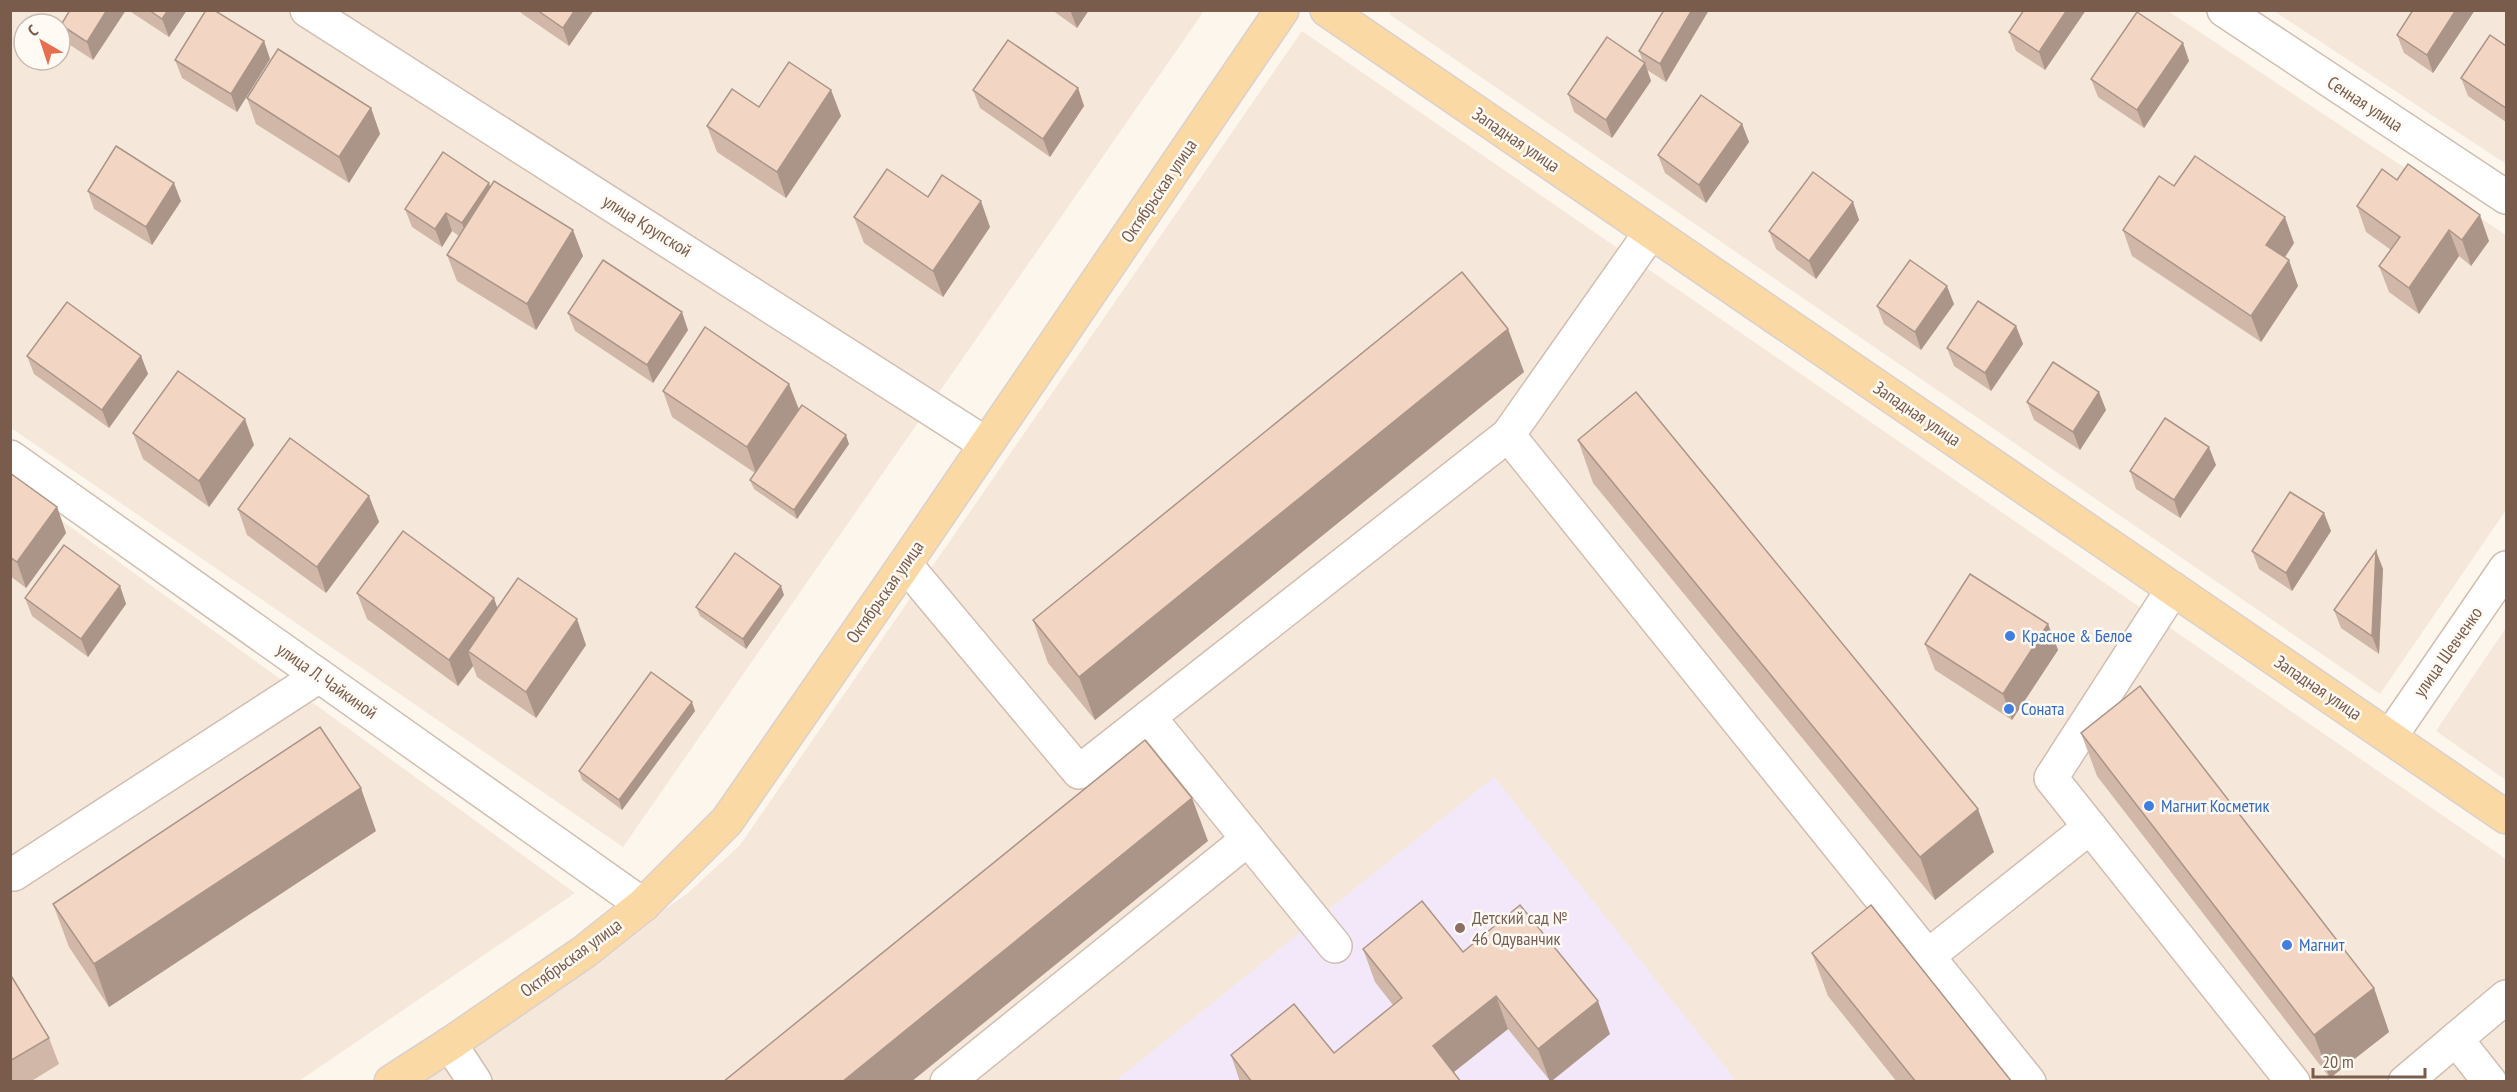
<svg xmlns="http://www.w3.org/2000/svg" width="2517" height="1092" font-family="'PT Sans Narrow',sans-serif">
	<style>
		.residential { fill: #f5e8da; fill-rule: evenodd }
		.education { fill: #f3e8fa }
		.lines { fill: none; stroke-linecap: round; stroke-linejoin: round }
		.minor-casing { stroke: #d1beb0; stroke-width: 36 }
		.major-casing { stroke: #dad1cd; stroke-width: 36 }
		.minor { stroke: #fff; stroke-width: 33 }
		.major { stroke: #fbd9a5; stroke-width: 33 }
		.wall { fill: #d1b7a8 }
		.shaded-wall { fill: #aa9588 }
		.building { fill: #f3d5c3; stroke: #aa9588; stroke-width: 1.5 }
		.shop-dot { fill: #3f7fe0; stroke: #fffaf3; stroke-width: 2 }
		.education-dot { fill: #8d6e63; stroke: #fffaf3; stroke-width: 2 }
		.labels { text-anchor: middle; stroke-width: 5; stroke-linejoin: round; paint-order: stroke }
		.street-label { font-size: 18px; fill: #7a5c4d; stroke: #fffaf3 }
		.shop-label { font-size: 18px; fill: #366cbe; stroke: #fffaf3; text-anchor: start }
		.education-label { font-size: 18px; fill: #785e54; stroke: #fffaf3; text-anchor: start }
	</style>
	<rect width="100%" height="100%" fill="#fdf6ec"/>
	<g class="residential">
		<path d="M1392 10 2168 11 2506 235V510L2380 694 1389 14Z"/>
		<path d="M10 11H1204L623 847 11 428ZM24 24H60V60H24Z"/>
		<path d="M2274 11H2506V164Z"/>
		<path d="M1302 31 2506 859V1081L417 1082 688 893 740 845Z"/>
		<path d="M10 483 575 893 299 1081H11Z"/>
		<path d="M2506 628V780L2436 731Z"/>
	</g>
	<path class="education" d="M1494 777 1734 1078 1730 1082H1114Z"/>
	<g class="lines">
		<defs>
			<g id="minor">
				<path d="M307 10 986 444"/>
				<path d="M2224 10 2506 197"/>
				<path d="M1651 232 1508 435 2029 1082"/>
				<path d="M10 457 643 905"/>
				<path d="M905 564 1079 772 1508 435"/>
				<path d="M2390 737 2506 568"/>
				<path d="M2090 827 2051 778 2173 589"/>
				<path d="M1248 839 1335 946"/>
				<path d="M14 874 319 676"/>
				<path d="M1928 956 2090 827 2293 1082"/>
				<path d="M450 1044 475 1082"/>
				<path d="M947 1082 1248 839 1149 717"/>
				<path d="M2405 1082 2456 1039"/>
				<path d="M2490 1082 2456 1039 2506 997"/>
			</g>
			<g id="major">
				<path d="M1327 10 2506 817"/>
				<path d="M391 1082 450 1044 584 952 643 905 727 821 905 564 1282 10"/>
			</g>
		</defs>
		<use href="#minor" class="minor-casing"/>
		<use href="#major" class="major-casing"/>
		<use href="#minor" class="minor"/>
		<use href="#major" class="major"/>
	</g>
	<g class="wall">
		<path d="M70 10H126L93 60 67 43 61 25Z"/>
		<path d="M128 10H187L169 37Z"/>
		<path d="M520 10H594L569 46 521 13Z"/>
		<path d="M1052 10H1089L1077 28Z"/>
		<path d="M1664 10H1709L1666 82 1647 70 1651 81 1612 138 1574 112 1568 94 1643 62 1639 51Z"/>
		<path d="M2024 10H2086L2045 70 2016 51 2009 32Z"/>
		<path d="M2413 10H2475L2433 73 2404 53 2397 35Z"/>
		<path d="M264 41 270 59 237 112 182 78 175 60Z"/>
		<path d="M2183 43 2189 61 2144 128 2098 97 2091 79Z"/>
		<path d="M2506 46V122L2468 96 2461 78Z"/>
		<path d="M1078 88 1084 106 1050 157 980 108 973 90Z"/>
		<path d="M831 90 841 116 786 198 717 152 707 126 759 107Z"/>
		<path d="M247 98 371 108 380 134 349 183 256 124Z"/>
		<path d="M1742 124 1749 142 1706 203 1665 173 1658 155Z"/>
		<path d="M2397 180 2489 241 2471 266 2459 256 2419 314 2389 292 2379 266 2391 250 2366 232 2357 206Z"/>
		<path d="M2174 186 2294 243 2285 257 2298 286 2261 342 2132 256 2123 230Z"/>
		<path d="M490 187 583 256 536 330 457 281 447 255 459 236 452 231 442 247 412 227 405 209Z"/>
		<path d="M88 191 181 201 152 245 94 209Z"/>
		<path d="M928 197 990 227 943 297 864 243 854 217Z"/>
		<path d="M1853 202 1859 220 1816 279 1776 249 1769 231Z"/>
		<path d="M1954 304 1921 350 1884 324 1877 306Z"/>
		<path d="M568 313 688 330 653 383 575 331Z"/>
		<path d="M2016 326 2023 344 1991 391 1954 366 1947 348Z"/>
		<path d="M1508 329 1524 372 1095 720 1048 663 1033 620Z"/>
		<path d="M27 356H141L148 374 109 428 34 374Z"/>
		<path d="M789 384 799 409 849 444 797 519 754 489 750 480 755 473 672 417 663 391Z"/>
		<path d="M2027 402 2106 410 2080 450 2034 420Z"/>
		<path d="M133 433 254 445 209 507 143 459Z"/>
		<path d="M1578 440 1994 852 1935 900 1593 483Z"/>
		<path d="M2216 465 2180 518 2136 489 2130 471Z"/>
		<path d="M10 473 57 507 66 533 26 588 10 576Z"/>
		<path d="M369 496 379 522 326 593 247 535 238 509Z"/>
		<path d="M2331 531 2292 591 2259 569 2252 551Z"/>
		<path d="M2376 551 2383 569 2379 654 2341 628 2334 610Z"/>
		<path d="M120 586 126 604 88 657 32 616 25 598Z"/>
		<path d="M357 593 497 608 586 645 536 718 477 677 473 666 458 686 367 619Z"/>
		<path d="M784 595 746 649 700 616 696 607Z"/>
		<path d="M2048 624 2058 650 2012 720 1935 670 1925 644Z"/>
		<path d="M695 711 622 810 582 780 579 771Z"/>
		<path d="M2081 733 2374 988 2389 1032 2330 1078 2097 776Z"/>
		<path d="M376 831 109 1007 69 947 53 904Z"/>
		<path d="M1363 949 1463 952 1610 1034 1551 1082 1508 1029 1454 1072 1461 1082H1240L1231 1055 1334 1053 1393 1005 1375 982Z"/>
		<path d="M1812 953 2012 1082H1897L1828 996Z"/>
		<path d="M10 974 49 1038 59 1064 30 1082H10Z"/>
	</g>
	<g class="shaded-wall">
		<path d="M107 10H126L93 60 87 42Z"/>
		<path d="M168 10H187L169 37 162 19Z"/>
		<path d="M575 10H594L569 46 563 28Z"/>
		<path d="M1070 10H1089L1077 28Z"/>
		<path d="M1692 10H1709L1666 82 1660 64Z"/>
		<path d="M2067 10H2086L2045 70 2039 52Z"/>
		<path d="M2456 10H2475L2433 73 2427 55Z"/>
		<path d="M264 41 270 59 237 112 231 94Z"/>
		<path d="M2183 43 2189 61 2144 128 2137 110Z"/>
		<path d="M1645 63 1651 81 1612 138 1606 120Z"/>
		<path d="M1078 88 1084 106 1050 157 1043 139Z"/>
		<path d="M831 90 841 116 786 198 777 172Z"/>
		<path d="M371 108 380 134 349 183 339 157Z"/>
		<path d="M1742 124 1749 142 1706 203 1699 185Z"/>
		<path d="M174 183 181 201 152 245 146 227Z"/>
		<path d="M489 183 495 201 468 241 462 223Z"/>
		<path d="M981 201 990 227 943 297 933 271Z"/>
		<path d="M1853 202 1859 220 1816 279 1809 261Z"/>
		<path d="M446 213 452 231 442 247 435 229Z"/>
		<path d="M2480 215 2489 241 2471 266 2462 240Z"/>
		<path d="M2285 217 2294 243 2276 271 2266 245Z"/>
		<path d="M573 230 583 256 536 330 527 304Z"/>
		<path d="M2449 230 2459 256 2419 314 2409 288Z"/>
		<path d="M2289 260 2298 286 2261 342 2251 316Z"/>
		<path d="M1947 286 1954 304 1921 350 1915 332Z"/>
		<path d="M682 312 688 330 653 383 647 365Z"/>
		<path d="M2016 326 2023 344 1991 391 1985 373Z"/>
		<path d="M1508 329 1524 372 1095 720 1079 677Z"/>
		<path d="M141 356 148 374 109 428 102 410Z"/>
		<path d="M789 384 799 410 756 473 747 447Z"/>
		<path d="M2099 392 2106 410 2080 450 2073 432Z"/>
		<path d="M245 419 254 445 209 507 199 481Z"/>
		<path d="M846 435 849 444 797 519 794 510Z"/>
		<path d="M2209 447 2216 465 2180 518 2174 500Z"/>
		<path d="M369 496 379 522 326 593 317 567Z"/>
		<path d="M57 507 66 533 26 588 17 562Z"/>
		<path d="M2324 513 2331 531 2292 591 2286 573Z"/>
		<path d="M2376 551 2383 569 2379 654 2372 636Z"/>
		<path d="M120 586 126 604 88 657 81 639Z"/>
		<path d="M781 586 784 595 746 649 743 639Z"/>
		<path d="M494 598 503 624 468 651 473 666 458 686 449 660Z"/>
		<path d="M577 619 586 645 536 718 526 692Z"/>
		<path d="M2048 624 2058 650 2012 720 2003 694Z"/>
		<path d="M692 702 695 711 622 810 619 800Z"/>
		<path d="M361 788 376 831 109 1007 94 964Z"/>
		<path d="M1192 798 1208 841 911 1082H842Z"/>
		<path d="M1978 809 1994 852 1935 900 1920 857Z"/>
		<path d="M2374 988 2389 1032 2330 1078 2314 1035Z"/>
		<path d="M1496 996 1508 1029 1445 1079 1433 1046Z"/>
		<path d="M1598 1001 1610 1034 1550 1082 1538 1049Z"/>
	</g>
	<g class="building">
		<path d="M70 10H107L87 42 61 25Z"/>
		<path d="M149 10H168L162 19Z"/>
		<path d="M206 10H214L264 41 231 94 175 60Z"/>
		<path d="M537 10H575L563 28Z"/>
		<path d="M1664 10H1692L1660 64 1639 51Z"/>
		<path d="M2024 10H2067L2039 52 2009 32Z"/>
		<path d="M2413 10H2456L2427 55 2397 35Z"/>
		<path d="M2137 12 2183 43 2137 110 2091 79Z"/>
		<path d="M2490 35 2506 46V108L2461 78Z"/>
		<path d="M1607 37 1645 63 1606 120 1568 94Z"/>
		<path d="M1008 40 1078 88 1043 139 973 90Z"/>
		<path d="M278 49 371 108 339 157 247 98Z"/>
		<path d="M789 62 831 90 777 172 707 126 732 89 759 107Z"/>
		<path d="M1701 95 1742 124 1699 185 1658 155Z"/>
		<path d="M116 146 174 183 146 227 88 191Z"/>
		<path d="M443 152 489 183 462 223 446 213 435 229 405 209Z"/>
		<path d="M2195 156 2285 217 2266 245 2289 260 2251 316 2123 230 2159 176 2174 186Z"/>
		<path d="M2408 164 2480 215 2462 240 2449 230 2409 288 2379 266 2400 237 2357 206 2382 169 2397 180Z"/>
		<path d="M887 169 928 197 942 175 981 201 933 271 854 217Z"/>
		<path d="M1813 172 1853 202 1809 261 1769 231Z"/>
		<path d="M494 181 573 230 527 304 447 255Z"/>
		<path d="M603 260 682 312 647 365 568 313Z"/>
		<path d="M1910 260 1947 286 1915 332 1877 306Z"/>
		<path d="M1462 272 1508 329 1079 677 1033 620Z"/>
		<path d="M1978 301 2016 326 1985 373 1947 348Z"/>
		<path d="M67 302 141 356 102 410 27 356Z"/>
		<path d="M705 327 789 384 747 447 663 391Z"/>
		<path d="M2053 362 2099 392 2073 432 2027 402Z"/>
		<path d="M178 371 245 419 199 481 133 433Z"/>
		<path d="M1636 392 1978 809 1920 857 1578 440Z"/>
		<path d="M802 405 846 435 794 510 750 480Z"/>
		<path d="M2165 418 2209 447 2174 500 2130 471Z"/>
		<path d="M290 438 369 496 317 567 238 509Z"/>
		<path d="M10 473 57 507 17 562 10 557Z"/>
		<path d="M2290 492 2324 513 2286 573 2252 551Z"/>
		<path d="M403 531 494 598 449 660 357 593Z"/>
		<path d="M64 545 120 586 81 639 25 598Z"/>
		<path d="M2376 551 2372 636 2334 610Z"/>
		<path d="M735 553 781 586 743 639 696 607Z"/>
		<path d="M1970 574 2048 624 2003 694 1925 644Z"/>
		<path d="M518 578 577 619 526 692 468 651Z"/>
		<path d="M651 672 692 702 619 800 579 771Z"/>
		<path d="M2140 686 2374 988 2314 1035 2081 733Z"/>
		<path d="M320 727 361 788 94 964 53 904Z"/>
		<path d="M1145 740 1192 798 842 1082H723Z"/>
		<path d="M1422 901 1463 952 1520 905 1598 1001 1538 1049 1496 996 1433 1046 1461 1082H1252L1231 1055 1294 1004 1334 1053 1402 998 1363 949Z"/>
		<path d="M1871 905 2012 1082H1916L1812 953Z"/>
		<path d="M10 974 49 1038 10 1061Z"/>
	</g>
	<g class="shop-dot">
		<circle cx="2010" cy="636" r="6"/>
		<circle cx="2009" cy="709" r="6"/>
		<circle cx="2149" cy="806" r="6"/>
		<circle cx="2287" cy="945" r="6"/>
	</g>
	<circle class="education-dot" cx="1460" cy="928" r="6"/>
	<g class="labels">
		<g class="street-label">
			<text transform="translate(2365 104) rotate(33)" y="6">Сенная улица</text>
			<text transform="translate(1516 140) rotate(34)" y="6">Западная улица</text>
			<text transform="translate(1159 191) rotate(-56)" y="6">Октябрьская улица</text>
			<text transform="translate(647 226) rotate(32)" y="6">улица Крупской</text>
			<text transform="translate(1917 414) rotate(34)" y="6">Западная улица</text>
			<text transform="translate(885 592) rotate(-55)" y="6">Октябрьская улица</text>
			<text transform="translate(2448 652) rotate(-55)" y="6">улица Шевченко</text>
			<text transform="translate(327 681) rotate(35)" y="6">улица Л. Чайкиной</text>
			<text transform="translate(2318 688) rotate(34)" y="6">Западная улица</text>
			<text transform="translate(571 958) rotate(-36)" y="6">Октябрьская улица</text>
		</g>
		<g class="shop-label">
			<text x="2022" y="642">Красное &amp; Белое</text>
			<text x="2021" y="715">Соната</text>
			<text x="2161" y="812">Магнит Косметик</text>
			<text x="2299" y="951">Магнит</text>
		</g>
		<g class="education-label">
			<text x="1472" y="924">Детский сад №<tspan x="1472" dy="21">46 Одуванчик</tspan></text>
		</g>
	</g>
	<rect width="2517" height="1092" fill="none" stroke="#7a5c4d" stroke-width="24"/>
	<g transform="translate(42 42) rotate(321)"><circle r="28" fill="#fffaf3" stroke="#cabbb1" stroke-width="1.5"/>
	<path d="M0-4.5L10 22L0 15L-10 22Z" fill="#e76f51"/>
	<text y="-9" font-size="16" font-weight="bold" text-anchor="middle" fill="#7a5c4d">С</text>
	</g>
	<path d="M2313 1068v9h112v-9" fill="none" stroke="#7a5c4d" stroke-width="3"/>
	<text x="2322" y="1068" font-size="18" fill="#7a5c4d" stroke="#fffaf3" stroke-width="4.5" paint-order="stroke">20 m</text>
</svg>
